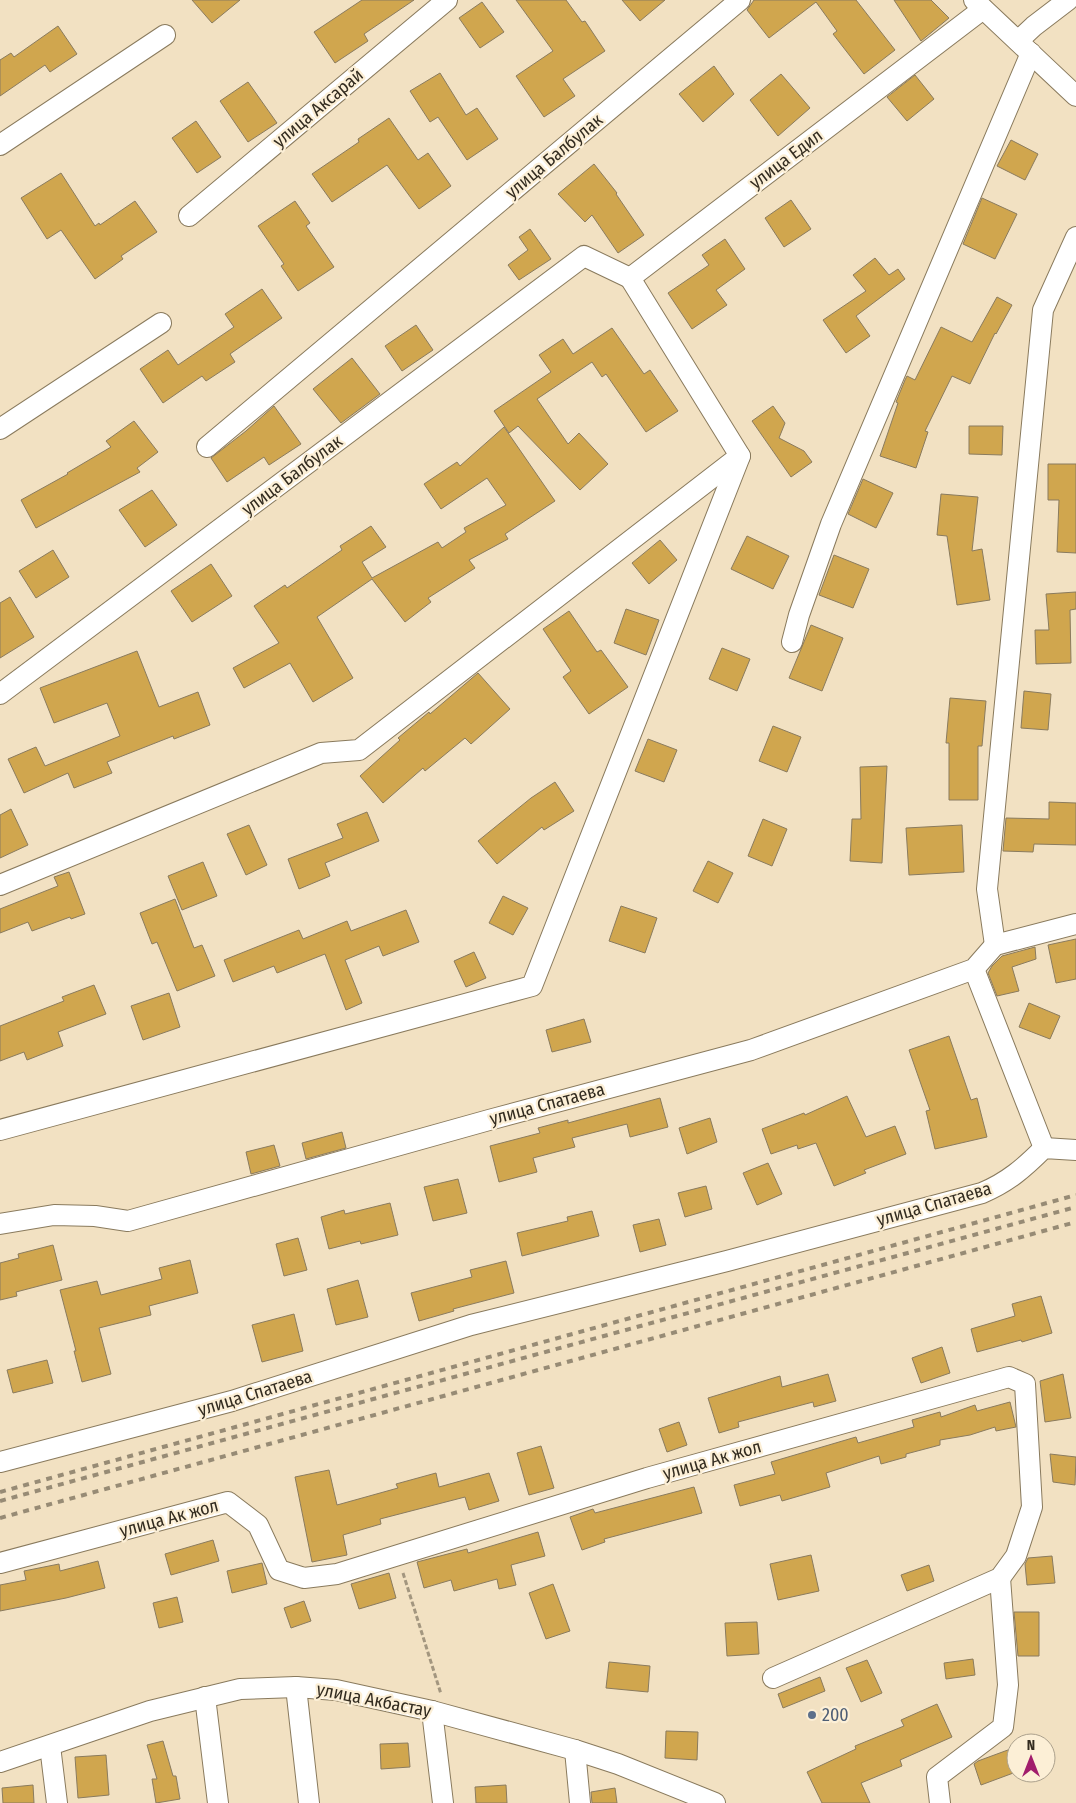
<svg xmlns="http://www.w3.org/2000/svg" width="1076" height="1803" font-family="'Fira Sans Condensed',sans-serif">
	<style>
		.building { fill: #d0a64e; stroke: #8a7b5e }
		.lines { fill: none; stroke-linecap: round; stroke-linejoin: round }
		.street-casing { stroke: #897a5d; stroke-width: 22 }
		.path { stroke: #a3967f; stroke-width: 3; stroke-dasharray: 5 2.5; stroke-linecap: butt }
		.street { stroke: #fff; stroke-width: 20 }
		.rail { stroke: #978b75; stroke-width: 4; stroke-dasharray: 6 6; stroke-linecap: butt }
		.service-dot { fill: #5c6f8a; stroke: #fcefd6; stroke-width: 2 }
		.labels { text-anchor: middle; stroke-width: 4.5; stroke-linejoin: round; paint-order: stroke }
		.street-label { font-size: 18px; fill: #332c20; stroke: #fcefd6 }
		.service-label { font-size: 18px; fill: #4e5e75; stroke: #fcefd6; text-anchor: start }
	</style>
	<rect width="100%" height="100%" fill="#f2e1c2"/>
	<g class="building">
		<path d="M192 0H240L212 23Z"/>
		<path d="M362 0H414L364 34 368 41 335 63 314 32Z"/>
		<path d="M516 0H566L582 22 585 21 605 51 563 79 575 96 544 117 516 76 553 51Z"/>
		<path d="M622 0H665L640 21Z"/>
		<path d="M754 0H856L895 50 864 74 833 34 837 31 816 2 769 38 747 10Z"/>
		<path d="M894 0H931L949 18 921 41Z"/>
		<path d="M482 2 504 32 480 48 459 18Z"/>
		<path d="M58 26 77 54 50 72 45 65 0 96V60L11 53 14 57Z"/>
		<path d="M714 66 734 94 703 122 679 94Z"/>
		<path d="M440 73 466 115 477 108 498 139 467 160 438 117 430 122 410 91Z"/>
		<path d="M781 74 810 108 778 136 750 100Z"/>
		<path d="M915 75 934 99 907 121 887 97Z"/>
		<path d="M248 82 277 123 248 142 220 101Z"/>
		<path d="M389 118 418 160 428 153 451 186 419 209 387 165 332 202 312 174 359 142 358 139Z"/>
		<path d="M196 121 221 157 197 173 172 138Z"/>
		<path d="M1011 140 1038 154 1025 180 997 166Z"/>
		<path d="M594 164 617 193 616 194 644 235 618 253 592 215 585 222 558 194Z"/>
		<path d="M61 173 95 226 99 223 100 225 135 201 157 232 121 256 123 259 95 279 61 230 47 239 21 198Z"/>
		<path d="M982 198 1017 214 995 259 963 244Z"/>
		<path d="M791 200 811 229 784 247 765 218Z"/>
		<path d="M295 201 310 223 306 226 334 267 298 291 281 266 284 264 258 226Z"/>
		<path d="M530 229 551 259 519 280 508 265 528 250 519 237Z"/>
		<path d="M725 239 745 269 716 290 727 305 692 329 668 293 709 265 702 255Z"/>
		<path d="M875 258 889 275 898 269 905 279 856 316 870 336 846 353 823 320 866 291 853 275Z"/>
		<path d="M262 289 282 318 230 354 235 362 206 381 202 376 163 403 140 369 168 350 178 365 234 327 225 314Z"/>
		<path d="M997 297 1012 305 996 334 995 333 970 384 952 376 925 431 928 432 916 468 880 456 898 403 896 402 905 380 907 376 915 380 941 327 972 342Z"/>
		<path d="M416 325 433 350 402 371 385 346Z"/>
		<path d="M612 328 644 374 650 370 678 411 646 432 606 374 602 377 592 362 537 399 568 444 579 433 608 464 580 490 518 426 509 433 494 411 551 372 539 355 563 339 573 354Z"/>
		<path d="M352 358 380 394 341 423 313 389Z"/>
		<path d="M274 406 301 444 269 465 264 457 227 482 211 458 246 431Z"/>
		<path d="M773 406 785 423 779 438 804 451 812 462 791 477 752 421Z"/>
		<path d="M134 421 158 452 137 468 140 472 36 528 21 500 68 474 67 473 111 447 106 441Z"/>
		<path d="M969 426H1003L1002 455 969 454Z"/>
		<path d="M504 427 555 501 505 534 508 539 469 560 475 568 428 598 431 602 405 622 372 579 317 617 353 678 313 702 290 663 244 688 233 668 279 643 254 606 285 585 287 588 342 550 340 546 371 526 386 547 362 562 372 578 438 542 442 548 466 532 464 528 506 505 487 478 441 509 424 484 457 462 460 466Z"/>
		<path d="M1048 464H1076V553L1057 552 1059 500H1048Z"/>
		<path d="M863 479 893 493 876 528 848 514Z"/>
		<path d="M152 490 177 525 145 547 119 510Z"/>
		<path d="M941 494 978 497 972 551 982 549 990 600 957 605 947 536 937 535Z"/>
		<path d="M747 536 789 556 773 589 731 569Z"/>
		<path d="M660 540 677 560 649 584 632 563Z"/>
		<path d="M53 550 69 577 36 598 19 571Z"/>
		<path d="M834 555 869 569 853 608 819 595Z"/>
		<path d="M211 564 232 596 192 622 171 591Z"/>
		<path d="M1076 592V609L1070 610 1071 663 1036 664 1035 630H1049L1046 594Z"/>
		<path d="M10 597 34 637 0 658V603Z"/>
		<path d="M626 609 659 620 646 655 614 643Z"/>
		<path d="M569 611 597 652 601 650 628 687 589 714 563 677 571 671 543 629Z"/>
		<path d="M811 625 843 638 822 691 789 678Z"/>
		<path d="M722 648 750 659 737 691 709 679Z"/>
		<path d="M137 651 159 707 198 692 210 725 174 739 173 736 107 762 112 773 74 788 68 773 24 793 8 759 36 747 45 766 120 736 107 703 54 723 40 688Z"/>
		<path d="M478 673 510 709 471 744 465 738 425 771 423 768 383 803 360 776 400 740 398 738 429 712 430 714Z"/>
		<path d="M1024 691 1051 694 1048 730 1021 728Z"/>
		<path d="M950 698 986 701 982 746H978V800H949V743H946Z"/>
		<path d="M773 726 801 737 787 772 759 761Z"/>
		<path d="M648 739 677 750 664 782 635 771Z"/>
		<path d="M887 766 882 863 850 861 852 819H861L860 767Z"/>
		<path d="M555 782 574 811 544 830 542 827 497 864 478 841 531 798Z"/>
		<path d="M1049 802 1076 803V845L1034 844 1033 852 1003 851 1006 818 1049 819Z"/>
		<path d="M11 809 28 845 0 858V815Z"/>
		<path d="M367 812 379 841 325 863 330 876 299 889 288 859 343 838 337 824Z"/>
		<path d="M763 819 787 829 772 866 748 856Z"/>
		<path d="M249 825 267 865 246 875 227 834Z"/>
		<path d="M962 825 964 872 909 875 906 828Z"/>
		<path d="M708 861 733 873 718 903 693 891Z"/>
		<path d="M203 862 217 896 182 910 168 876Z"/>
		<path d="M69 872 85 914 71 919 70 917 32 931 28 922 0 933V909L58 886 54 877Z"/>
		<path d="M503 896 528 908 513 935 489 923Z"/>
		<path d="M175 899 194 948 202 945 215 976 177 991 157 942 152 944 140 913Z"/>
		<path d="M621 906 657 918 645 953 609 941Z"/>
		<path d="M406 910 419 942 383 956 379 946 345 960 362 1003 346 1010 325 954 277 973 274 966 233 982 224 960 299 930 303 939 347 921 351 931Z"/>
		<path d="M1076 939V979L1056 983 1048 945Z"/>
		<path d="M1035 947 1036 959 1012 967 1019 991 997 996 988 973 992 966 1002 956Z"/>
		<path d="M474 952 486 978 466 987 454 961Z"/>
		<path d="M94 985 106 1014 58 1032 63 1046 27 1060 24 1052 0 1061V1026L64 1001 62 997Z"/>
		<path d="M169 993 180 1027 143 1040 131 1006Z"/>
		<path d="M1029 1003 1060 1016 1050 1039 1019 1027Z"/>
		<path d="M584 1019 591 1042 552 1052 546 1030Z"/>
		<path d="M949 1036 971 1100 977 1098 987 1137 935 1149 926 1111 930 1110 909 1050Z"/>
		<path d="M847 1096 866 1137 895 1126 906 1154 864 1170 866 1173 834 1186 816 1143 798 1149 797 1145 771 1154 762 1129 804 1113 805 1115Z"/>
		<path d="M660 1098 668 1127 630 1137 627 1124 572 1138 575 1147 533 1158 537 1172 499 1182 490 1146 540 1133 538 1128 568 1120V1123Z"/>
		<path d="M710 1118 717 1142 687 1154 679 1128Z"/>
		<path d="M342 1132 346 1148 306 1159 302 1143Z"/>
		<path d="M274 1145 280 1166 251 1174 246 1152Z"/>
		<path d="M768 1163 782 1194 757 1205 743 1173Z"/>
		<path d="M458 1179 467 1213 433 1221 424 1187Z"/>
		<path d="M706 1186 712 1209 685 1217 678 1193Z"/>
		<path d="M390 1203 398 1235 361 1244 360 1241 329 1249 321 1217 344 1210 345 1214Z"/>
		<path d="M592 1211 599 1236 522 1256 517 1233 568 1221 567 1217Z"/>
		<path d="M659 1219 666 1245 640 1252 633 1225Z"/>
		<path d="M298 1238 307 1270 284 1276 276 1244Z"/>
		<path d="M53 1245 62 1280 16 1292 17 1296 0 1300V1263L19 1258 18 1254Z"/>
		<path d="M190 1260 198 1293 149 1306 151 1315 99 1328 111 1374 82 1382 74 1351H76L60 1290 97 1281 101 1295 162 1279 159 1268Z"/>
		<path d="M506 1261 514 1293 453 1309 454 1311 419 1321 411 1293 472 1277 470 1270Z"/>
		<path d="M358 1280 368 1317 336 1325 327 1289Z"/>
		<path d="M1041 1296 1052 1333 1022 1342 1021 1340 977 1352 971 1329 1015 1316 1012 1304Z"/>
		<path d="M294 1314 303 1351 262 1362 252 1325Z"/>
		<path d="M942 1347 950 1373 921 1383 912 1358Z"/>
		<path d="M47 1360 53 1383 13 1393 7 1370Z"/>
		<path d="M828 1374 836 1401 814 1407 813 1402 738 1422 739 1427 719 1433 708 1398 780 1376 782 1387Z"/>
		<path d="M1063 1374 1071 1418 1045 1422 1040 1381Z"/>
		<path d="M1010 1402 1016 1427 996 1431 995 1427 970 1435 940 1440V1445L906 1454V1457L881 1464 879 1456 826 1473 830 1487 782 1501 780 1495 740 1506 734 1485 775 1474 771 1462 856 1437 858 1443 914 1427 912 1420 940 1412 941 1417 975 1405 977 1411Z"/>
		<path d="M679 1422 687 1445 667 1452 659 1429Z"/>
		<path d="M541 1446 554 1488 529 1495 517 1453Z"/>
		<path d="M1050 1454 1076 1457 1075 1485 1053 1482Z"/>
		<path d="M329 1470 337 1505 398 1488 396 1484 436 1473 439 1487 489 1473 499 1501 469 1510 465 1497 380 1519 381 1524 343 1535 347 1555 312 1562 295 1477Z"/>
		<path d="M694 1487 702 1513 604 1539 605 1542 582 1550 570 1517 593 1509 595 1513Z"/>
		<path d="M538 1532 545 1556 511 1565 516 1585 499 1589 497 1579 454 1591 451 1580 424 1588 417 1562 467 1549 468 1553Z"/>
		<path d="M213 1540 219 1561 171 1575 165 1554Z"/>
		<path d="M811 1555 819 1591 778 1600 770 1564Z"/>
		<path d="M1052 1556 1055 1583 1027 1585 1025 1564 1028 1558Z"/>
		<path d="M98 1561 105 1588 66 1598 0 1611V1585L26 1580 24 1571 59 1564 60 1571Z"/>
		<path d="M262 1563 267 1584 232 1593 227 1571Z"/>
		<path d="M929 1565 934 1581 907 1591 901 1575Z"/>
		<path d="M389 1573 396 1598 359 1609 351 1584Z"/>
		<path d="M553 1584 570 1631 546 1639 529 1593Z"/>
		<path d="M177 1597 183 1622 159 1628 153 1603Z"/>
		<path d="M304 1601 311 1621 291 1628 284 1608Z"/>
		<path d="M1014 1612H1039V1656H1018Z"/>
		<path d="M757 1622 759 1654 727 1656 725 1623Z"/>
		<path d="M973 1659 975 1675 946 1679 944 1663Z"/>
		<path d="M867 1660 882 1693 861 1702 846 1668Z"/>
		<path d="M609 1662 650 1666 648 1692 606 1688Z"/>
		<path d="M820 1677 825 1691 783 1708 778 1694Z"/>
		<path d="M937 1704 952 1737 900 1760 902 1766 861 1783 870 1803H822L807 1772 856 1749 855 1746 904 1726 901 1720Z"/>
		<path d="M666 1731 698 1732 697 1760 665 1758Z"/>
		<path d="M163 1741 173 1776H176L180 1799 156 1803 152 1779H157L147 1745Z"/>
		<path d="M408 1743 410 1767 381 1769 380 1744Z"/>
		<path d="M1016 1747V1772L981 1785 974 1764 978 1761Z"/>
		<path d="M106 1755 109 1795 78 1798 75 1757Z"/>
		<path d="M33 1785 34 1803H3L2 1788Z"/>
		<path d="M506 1785 507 1803H476L475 1787Z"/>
		<path d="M615 1788 617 1803H592L591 1792Z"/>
	</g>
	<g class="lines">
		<defs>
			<g id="street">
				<path d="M974 0 1076 96"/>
				<path d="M1018 41 1034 26 1068 0"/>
				<path d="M0 145 165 35"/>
				<path d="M189 216 447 0"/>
				<path d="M0 429 161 323"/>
				<path d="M207 447 740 0"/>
				<path d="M792 642 799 615 831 524 1031 53"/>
				<path d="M0 694 584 256 630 278 983 9"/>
				<path d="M0 885 321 753 359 750 740 456 630 278"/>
				<path d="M995 945 987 889 1043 310 1076 237"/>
				<path d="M974 969 1044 1148"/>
				<path d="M0 1130 532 986 740 456"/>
				<path d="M0 1224 54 1215 95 1216 128 1221 489 1120 751 1050 974 969 995 945 1076 924"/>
				<path d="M0 1462 232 1401 471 1325 727 1261 982 1193C1008 1182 1024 1168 1044 1148L1076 1150"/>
				<path d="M0 1563 228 1502 258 1525 279 1570 304 1578 337 1574 647 1478 1009 1377 1025 1384 1032 1507 1016 1556 1000 1578 773 1678"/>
				<path d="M296 1687 309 1803"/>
				<path d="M205 1697 218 1803"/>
				<path d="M432 1711 443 1803"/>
				<path d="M50 1746 57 1803"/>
				<path d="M575 1750 580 1803"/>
				<path d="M0 1762 150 1711 240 1689 296 1687 336 1690 432 1711 575 1750 618 1764 715 1803"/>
				<path d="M940 1803 937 1777 1003 1727 1008 1685 1000 1578"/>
			</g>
		</defs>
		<use href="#street" class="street-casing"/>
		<path class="path" d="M403 1573 441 1694"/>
		<use href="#street" class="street"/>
		<g class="rail">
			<path d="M0 1492 1076 1195"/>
			<path d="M0 1501 1076 1207"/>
			<path d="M0 1518 1076 1222"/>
		</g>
	</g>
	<circle class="service-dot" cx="812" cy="1715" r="5"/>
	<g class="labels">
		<g class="street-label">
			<text transform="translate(318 108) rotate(-40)" y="6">улица Аксарай</text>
			<text transform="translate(554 156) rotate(-40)" y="6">улица Балбулак</text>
			<text transform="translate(786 159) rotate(-37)" y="6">улица Едил</text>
			<text transform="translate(292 475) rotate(-37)" y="6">улица Балбулак</text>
			<text transform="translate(547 1104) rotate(-15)" y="6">улица Спатаева</text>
			<text transform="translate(934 1204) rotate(-16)" y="6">улица Спатаева</text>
			<text transform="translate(255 1393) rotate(-17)" y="6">улица Спатаева</text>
			<text transform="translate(712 1460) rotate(-16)" y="6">улица Ак жол</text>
			<text transform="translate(169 1518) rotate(-15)" y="6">улица Ак жол</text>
			<text transform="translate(374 1700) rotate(11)" y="6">улица Акбастау</text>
		</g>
		<g class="service-label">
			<text x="822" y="1721">200</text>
		</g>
	</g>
	<g transform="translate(1031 1758)"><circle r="24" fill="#fcefd6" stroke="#aca18d"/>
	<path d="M0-4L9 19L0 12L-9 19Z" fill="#a11d6c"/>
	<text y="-8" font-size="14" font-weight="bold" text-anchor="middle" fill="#332c20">N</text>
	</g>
</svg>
